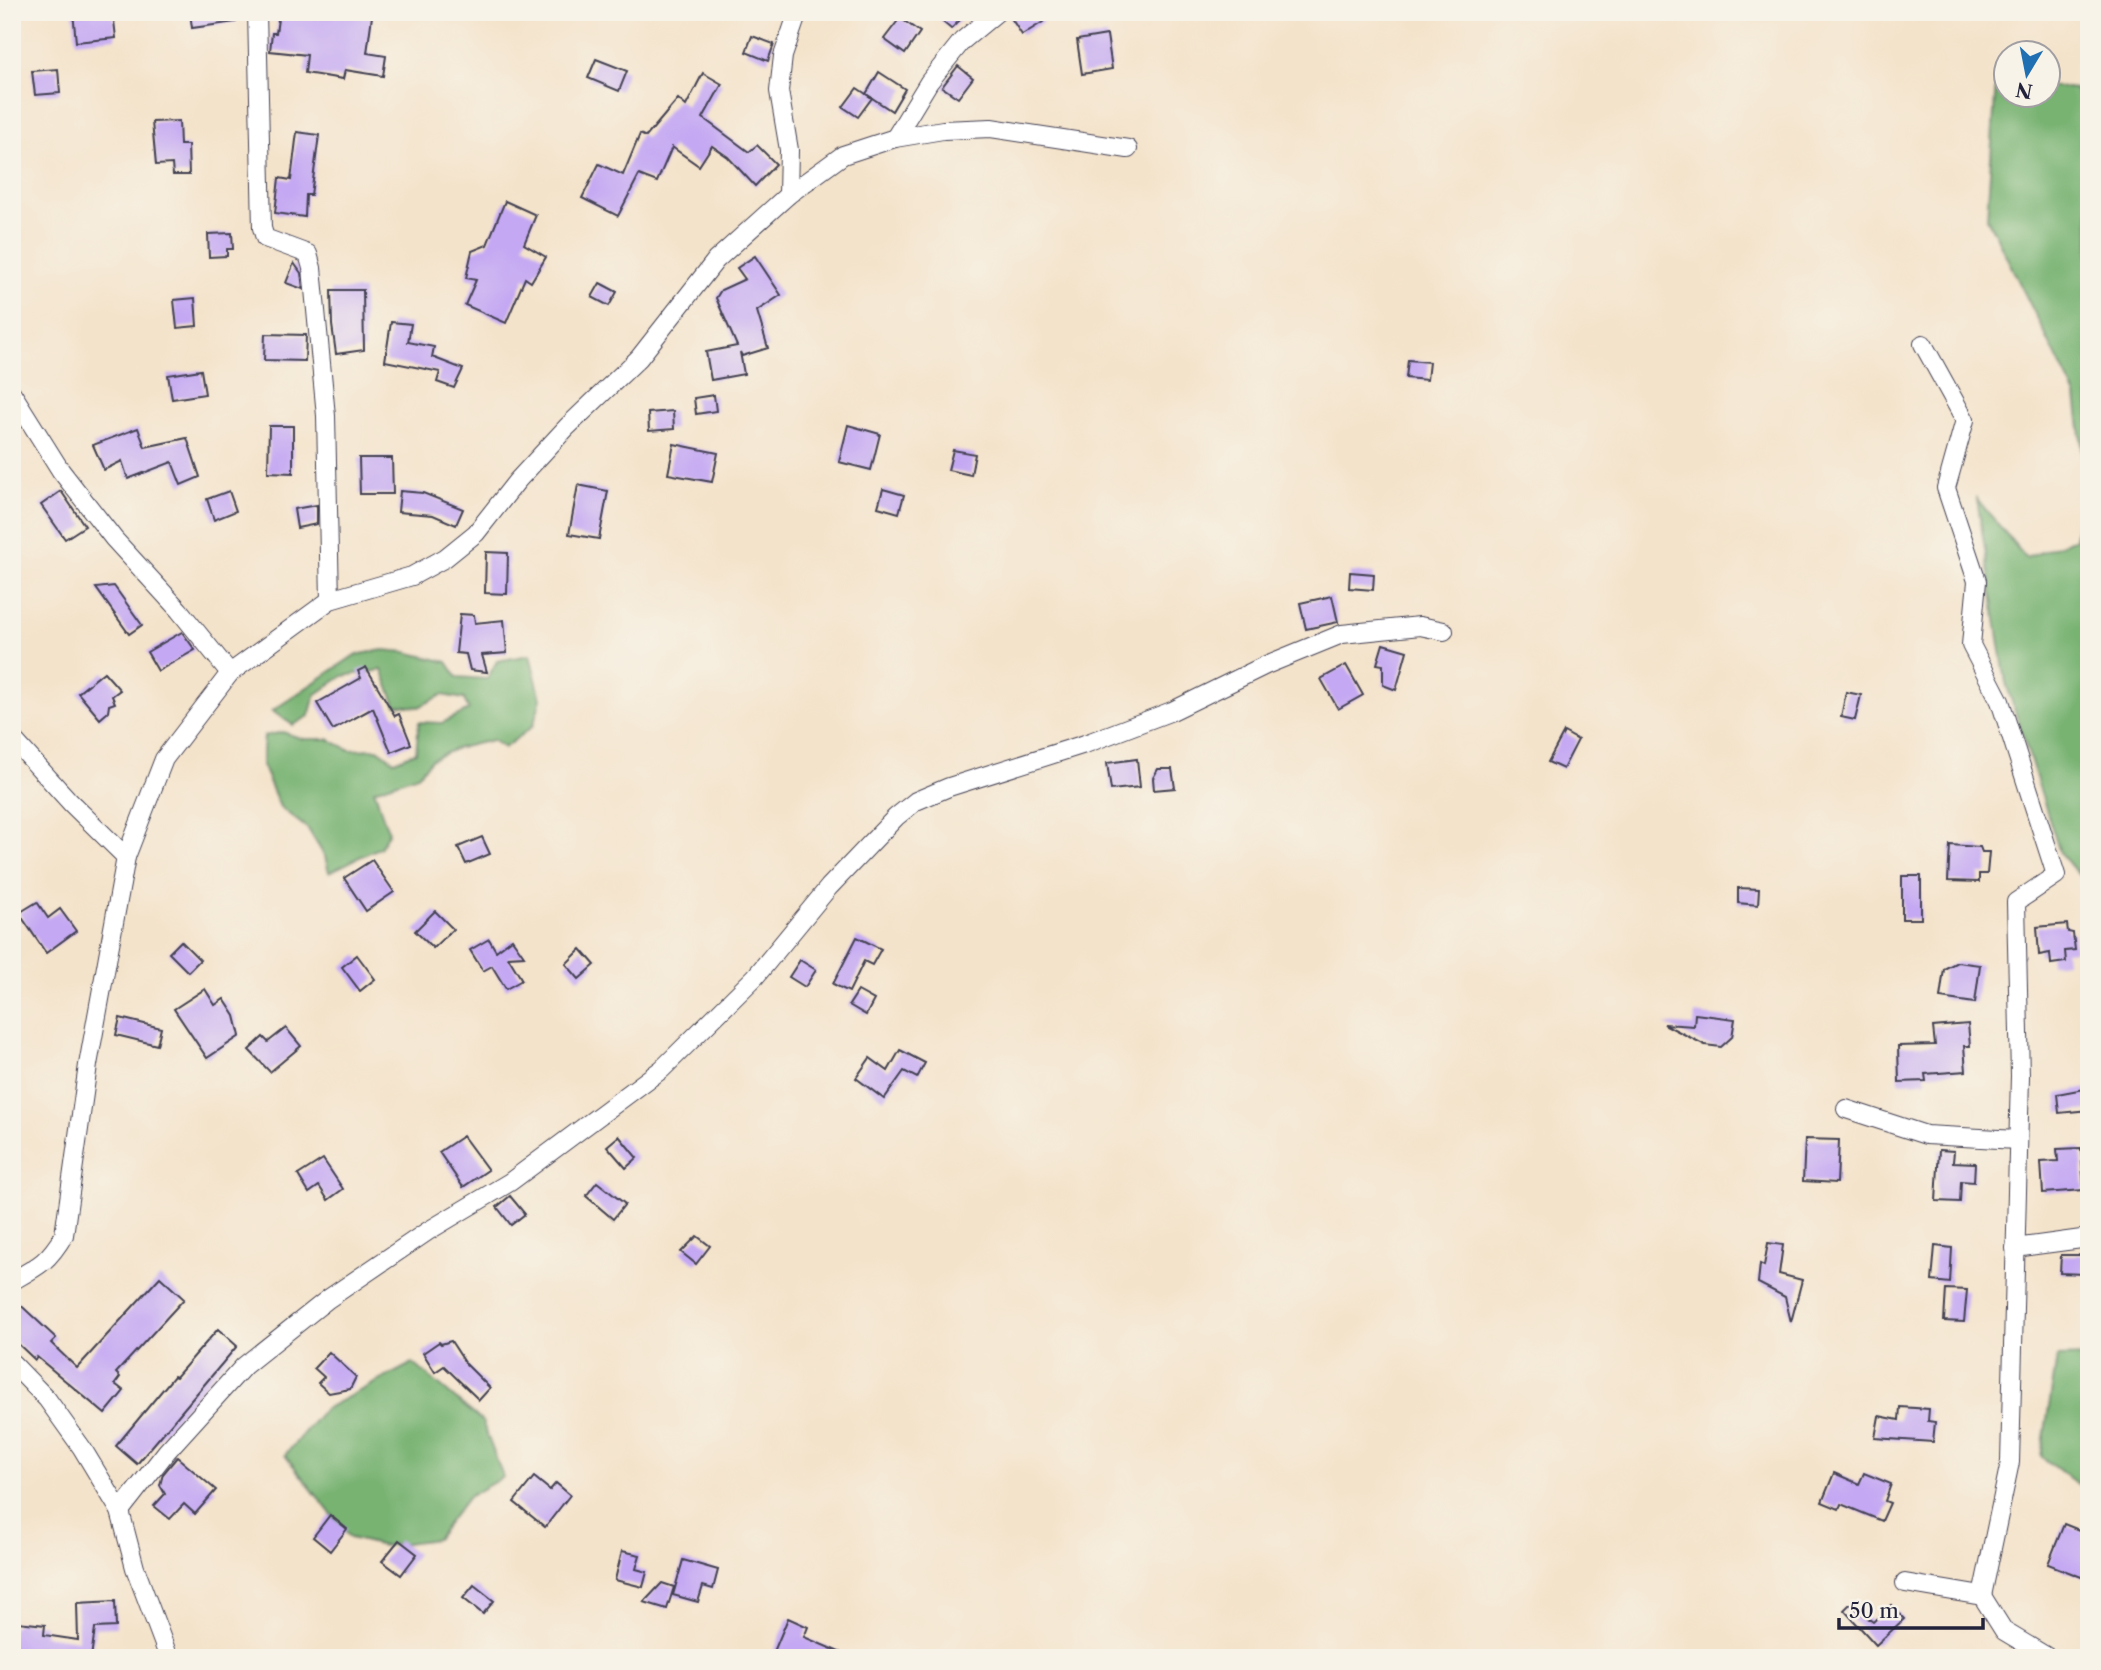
<svg xmlns="http://www.w3.org/2000/svg" width="2101" height="1670" font-family="'Libre Caslon Text',serif">
	<style>
		.forest { fill: #78b372; stroke: #4d6a56; stroke-width: 2 }
		.building { fill: #c4a8f3 }
		.lines { fill: none; stroke-linecap: round; stroke-linejoin: round }
		.street-casing { stroke: #423f51; stroke-width: 20 }
		.street { stroke: #fff; stroke-width: 18 }
	</style>
	<rect width="100%" height="100%" fill="#f7f3e8"/>
	<filter id="ink" filterUnits="userSpaceOnUse"><feTurbulence type="fractalNoise" baseFrequency=".0143" numOctaves="2"/><feDisplacementMap in="SourceGraphic" scale="14" xChannelSelector="R" yChannelSelector="G"/><feConvolveMatrix kernelMatrix="1 2 1 2 8 2 1 2 1" color-interpolation-filters="sRGB"/></filter>
	<filter id="wash" filterUnits="userSpaceOnUse"><feTurbulence type="fractalNoise" baseFrequency=".00686" numOctaves="4" result="noise"/><feDisplacementMap in="SourceGraphic" scale="28" xChannelSelector="R" yChannelSelector="G"/><feGaussianBlur stdDeviation="1.57" result="paint"/><feColorMatrix in="noise" values="0 0 0 0 0 0 0 0 0 0 0 0 0 0 0 0 0 1.4 0 .05"/><feComposite in="paint" operator="in"/></filter>
	<g filter="url(#wash)">
		<rect width="100%" height="100%" fill="#f4e3cb"/>
		<g class="forest">
			<path d="M1996 81 2006 82 2007 94H2048L2049 86 2075 89 2089 120V887L2060 853 2006 683 1977 499 2026 558 2075 539 2086 477 2076 396 1987 218Z"/>
			<path d="M383 650 406 652 447 662 457 677 487 679 497 661 530 655 541 699 533 726 504 748 492 740 455 749 432 759 418 775 374 790C380 804 381 816 389 831L380 848C362 854 347 865 329 872L325 857 308 829 280 807 262 765 264 736 283 732 303 739H328L350 750 378 749 394 761 416 752 419 722 442 723 469 710 464 699 442 695 419 707 396 705 382 670 343 676 315 695 309 716 293 725 272 711 355 655Z"/>
			<path d="M2089 1356V1493L2041 1456 2057 1357Z"/>
			<path d="M413 1363 482 1421 503 1477 468 1497 436 1539 383 1546 350 1538 285 1455 323 1410Z"/>
		</g>
		<g id="blocks">
			<g class="building">
				<path d="M73 12H113L116 38 76 42Z"/>
				<path d="M190 12H235L236 22 192 28Z"/>
				<path d="M279 12H340L372 16 367 53 386 56 383 76 345 70 343 79 305 73 307 55 270 51 272 33H276Z"/>
				<path d="M931 12H968L951 29Z"/>
				<path d="M1020 12H1037L1043 22 1022 35 1011 18Z"/>
				<path d="M900 18 920 32 905 54 884 39Z"/>
				<path d="M1107 35 1112 69 1082 74 1077 40Z"/>
				<path d="M752 36 774 44 768 61 746 52Z"/>
				<path d="M596 59 627 71 619 91 588 78Z"/>
				<path d="M958 66 973 78 958 98 942 87Z"/>
				<path d="M58 69 60 93 35 95 32 71Z"/>
				<path d="M879 72 905 89 892 111 866 94Z"/>
				<path d="M703 73 722 84 703 118 749 152 757 145 776 164 755 186 728 157 712 146 699 166 672 147 657 182 639 175 618 216 582 198 599 164 623 175 640 134 646 137 678 99 686 106Z"/>
				<path d="M857 88 872 98 858 117 843 107Z"/>
				<path d="M179 121 180 145H188L189 175H173L172 164 156 165 152 122Z"/>
				<path d="M297 132 319 135 311 195H306L305 217 275 213 279 178 291 180Z"/>
				<path d="M505 201 536 215 524 244 546 257 531 282 525 278 506 323 465 305 476 280 466 278 472 251 487 245Z"/>
				<path d="M232 233 233 249H227V256L209 257 208 234Z"/>
				<path d="M755 256 781 295 757 311 768 348 742 356 740 352 744 374 711 380 706 352 737 346 716 298 721 290 745 279 737 268Z"/>
				<path d="M294 263 301 273 303 289 286 283Z"/>
				<path d="M600 283 617 292 609 306 592 297Z"/>
				<path d="M331 290H363L364 350 336 354 332 325Z"/>
				<path d="M195 298 197 326 177 328 174 300Z"/>
				<path d="M391 322 411 324 408 342 434 347 432 357 463 369 454 388 437 382 440 372 385 361Z"/>
				<path d="M265 334 306 335 305 361 264 360Z"/>
				<path d="M1408 360 1429 362 1427 380 1406 378Z"/>
				<path d="M201 370 205 394 172 399 168 375Z"/>
				<path d="M714 395 716 411 696 414 694 398Z"/>
				<path d="M673 411 674 429 649 431 648 413Z"/>
				<path d="M848 425 880 434 871 470 839 462Z"/>
				<path d="M269 426H293V473L268 472Z"/>
				<path d="M138 428 145 447 187 438 200 477 181 485 172 462 128 479 122 461 104 470 93 445Z"/>
				<path d="M674 444 718 453 712 482 668 474Z"/>
				<path d="M953 450 975 454 971 475 948 470Z"/>
				<path d="M359 458H392L393 494H360Z"/>
				<path d="M578 485 608 491 599 539 569 534Z"/>
				<path d="M883 489 904 495 899 513 878 507Z"/>
				<path d="M61 491 85 526 65 539 41 505Z"/>
				<path d="M229 491 236 511 214 520 207 499Z"/>
				<path d="M400 491 423 493 463 509 456 525 433 515 398 512Z"/>
				<path d="M317 505V524L297 528 294 509Z"/>
				<path d="M486 552 508 553 507 594 485 593Z"/>
				<path d="M1350 572 1374 574 1373 590 1349 588Z"/>
				<path d="M114 586 142 625 129 634 96 588Z"/>
				<path d="M1332 596 1338 622 1306 629 1300 603Z"/>
				<path d="M460 614 474 615 475 623 504 620 507 653 482 655 487 672 470 670 466 654 456 653Z"/>
				<path d="M182 632 195 650 158 671 147 652Z"/>
				<path d="M1383 644 1407 651 1396 690 1383 685V665L1377 664Z"/>
				<path d="M1346 665 1363 695 1338 709 1321 679Z"/>
				<path d="M366 667 395 716 399 714 411 744 391 752 373 708 333 730 317 703 361 678 358 671Z"/>
				<path d="M104 672 120 690 112 696 115 703 109 705 108 712 100 719 78 693Z"/>
				<path d="M1846 692 1861 695 1855 720 1841 717Z"/>
				<path d="M1564 732 1578 740 1563 769 1548 762Z"/>
				<path d="M1137 759 1140 787 1111 790 1107 763Z"/>
				<path d="M1158 769H1172L1175 788 1154 790 1153 778Z"/>
				<path d="M482 837 490 854 466 864 458 847Z"/>
				<path d="M1950 845 1980 847 1982 852H1989L1987 874H1979V882L1948 881Z"/>
				<path d="M372 860 394 892 366 911 344 878Z"/>
				<rect x="1902" y="876" width="19" height="43"/>
				<path d="M1738 888 1759 889 1758 905 1738 903Z"/>
				<path d="M37 902 48 918 60 909 76 931 46 953 19 913Z"/>
				<path d="M435 911 453 929 433 948 415 931Z"/>
				<path d="M2067 924 2068 932 2073 933 2075 950 2065 951 2066 962 2051 964 2050 953 2039 955 2037 927Z"/>
				<path d="M857 937 881 949 872 965 864 961 849 992 833 984Z"/>
				<path d="M489 939 496 951 512 939 524 956 508 957 522 980 506 989 492 966 483 971 470 950Z"/>
				<path d="M181 941 200 960 188 972 169 953Z"/>
				<path d="M581 949 595 965 579 979 566 964Z"/>
				<path d="M357 955 375 979 360 991 342 967Z"/>
				<path d="M800 960 816 970 805 987 789 977Z"/>
				<path d="M1957 962 1980 965 1975 1003 1940 998 1944 969Z"/>
				<path d="M205 989 215 1005 224 999 235 1016 240 1036 207 1058 174 1009Z"/>
				<path d="M858 991 874 1000 866 1015 849 1005Z"/>
				<path d="M1695 1014 1735 1019 1732 1037 1721 1047 1705 1045 1664 1024 1694 1026Z"/>
				<path d="M120 1018 161 1028 157 1045 116 1035Z"/>
				<path d="M1968 1024 1970 1046H1964L1966 1071 1925 1074 1926 1081 1899 1082 1898 1046 1935 1045 1933 1027Z"/>
				<path d="M286 1028 301 1046 270 1072 249 1050 263 1037 268 1042Z"/>
				<path d="M900 1050 925 1063 917 1078 904 1071 884 1099 856 1078 870 1058 888 1071Z"/>
				<path d="M2089 1088V1110L2059 1113 2057 1094Z"/>
				<path d="M463 1136 488 1170 463 1187 439 1152Z"/>
				<path d="M619 1136 637 1158 626 1168 607 1146Z"/>
				<path d="M1805 1139 1839 1140 1837 1183 1803 1181Z"/>
				<path d="M2081 1148 2084 1190 2043 1193 2041 1162 2058 1161 2057 1149Z"/>
				<path d="M1939 1150 1954 1151 1953 1162 1975 1163 1974 1182 1961 1181 1960 1202 1936 1201Z"/>
				<path d="M323 1159 343 1189 328 1200 319 1186 309 1193 298 1175Z"/>
				<path d="M597 1182 625 1204 613 1219 586 1196Z"/>
				<path d="M510 1196 525 1214 511 1225 497 1207Z"/>
				<path d="M697 1236 710 1246 696 1264 681 1252Z"/>
				<path d="M1768 1243 1783 1245 1779 1274 1802 1280 1791 1322 1785 1297 1758 1283 1760 1264 1764 1266Z"/>
				<path d="M1935 1246 1952 1248 1950 1283 1932 1281Z"/>
				<path d="M2061 1255H2084V1274L2060 1273Z"/>
				<path d="M160 1277 184 1299 116 1373 120 1377 115 1384 124 1391 105 1414 37 1357 35 1360 12 1338V1297L56 1338 51 1343 77 1368Z"/>
				<path d="M1946 1289 1967 1290 1964 1322 1944 1321Z"/>
				<path d="M218 1329 237 1346 137 1464 116 1446 174 1376 176 1377Z"/>
				<path d="M451 1341 466 1364 490 1388 479 1400 444 1366 435 1372 423 1353 439 1342 441 1344Z"/>
				<path d="M329 1352 356 1377 350 1389 329 1393 318 1383 324 1377 314 1368Z"/>
				<path d="M1900 1407 1929 1409 1928 1421 1935 1422 1933 1442 1875 1438 1879 1416 1899 1420Z"/>
				<path d="M177 1457 216 1490 195 1514 184 1504 170 1519 154 1506 165 1494 160 1485 163 1474Z"/>
				<path d="M1834 1473 1859 1484 1864 1473 1891 1484 1885 1501 1890 1503 1882 1521 1841 1504 1839 1509 1822 1502Z"/>
				<path d="M534 1477 550 1490 556 1483 570 1495 545 1527 514 1502Z"/>
				<path d="M330 1515 347 1529 330 1551 313 1537Z"/>
				<path d="M2064 1524 2089 1534V1580L2048 1564Z"/>
				<path d="M399 1540 417 1554 401 1575 382 1561Z"/>
				<path d="M622 1551 640 1555 636 1569 647 1572 643 1587 615 1580Z"/>
				<path d="M683 1560 718 1570 713 1589 703 1586 698 1602 673 1595Z"/>
				<path d="M662 1583 674 1587 667 1609 644 1602Z"/>
				<path d="M474 1585 494 1601 483 1614 463 1598Z"/>
				<path d="M115 1601 116 1627 95 1628 91 1658H12V1629L18 1622 45 1625 44 1635 78 1640 77 1603Z"/>
				<path d="M1850 1604 1873 1622 1891 1605 1904 1619 1876 1645 1844 1610Z"/>
				<path d="M788 1618 808 1627 804 1637 853 1658H782L773 1654Z"/>
			</g>
		</g>
	</g>
	<g filter="url(#ink)">
		<use href="#blocks" fill-opacity="0" stroke="#423f51" stroke-width="2"/>
		<g class="lines">
			<defs>
				<g id="street">
					<path d="M257 12 262 228 265 238 308 254 312 268 326 416 330 600"/>
					<path d="M895 138 929 82 962 41 997 12"/>
					<path d="M788 195 789 150 779 91 783 56 798 12"/>
					<path d="M1923 344 1965 420 1946 488 1977 581 1971 645 2000 701 2056 875 2016 902 2020 1076 2010 1462 1982 1596"/>
					<path d="M12 393 61 471 114 539 179 610 230 673"/>
					<path d="M12 738 71 803 126 857"/>
					<path d="M1846 1109 1926 1135 2017 1140"/>
					<path d="M2015 1248 2089 1238"/>
					<path d="M12 1281C39 1266 48 1262 64 1235L88 1065 126 857 164 759 230 673 330 600 412 576 445 558 476 533 517 481 567 427 639 358 716 260 788 195 843 155 895 138 943 130 991 128 1128 149"/>
					<path d="M12 1363 47 1399 82 1448 120 1511 135 1568 169 1658"/>
					<path d="M120 1511 167 1451 244 1366 328 1299 428 1231 510 1182 662 1069 755 977 829 887 896 817 916 801 949 787 1085 744 1172 711 1266 665 1342 634 1420 626 1444 631"/>
					<path d="M1905 1583 1982 1596 2004 1631 2049 1658"/>
				</g>
			</defs>
			<use href="#street" class="street-casing"/>
			<use href="#street" class="street"/>
		</g>
	</g>
	<rect width="2101" height="1670" fill="none" stroke="#f7f3e8" stroke-width="42"/>
	<g transform="translate(2027 74) rotate(190)"><circle r="33" fill="#f7f3e8" stroke="#a29fa3" stroke-width="2"/>
	<path d="M0-5L12 26L0 18L-12 26Z" fill="#1f6fb2"/>
	<text y="-10" font-size="19" font-weight="bold" text-anchor="middle" fill="#22223b">N</text>
	</g>
	<path d="M1839 1618v10h144v-10" fill="none" stroke="#22223b" stroke-width="3.5"/>
	<text x="1849" y="1618" font-size="21" fill="#22223b" stroke="#f7f3e8" stroke-width="5" paint-order="stroke">50 m</text>
</svg>
